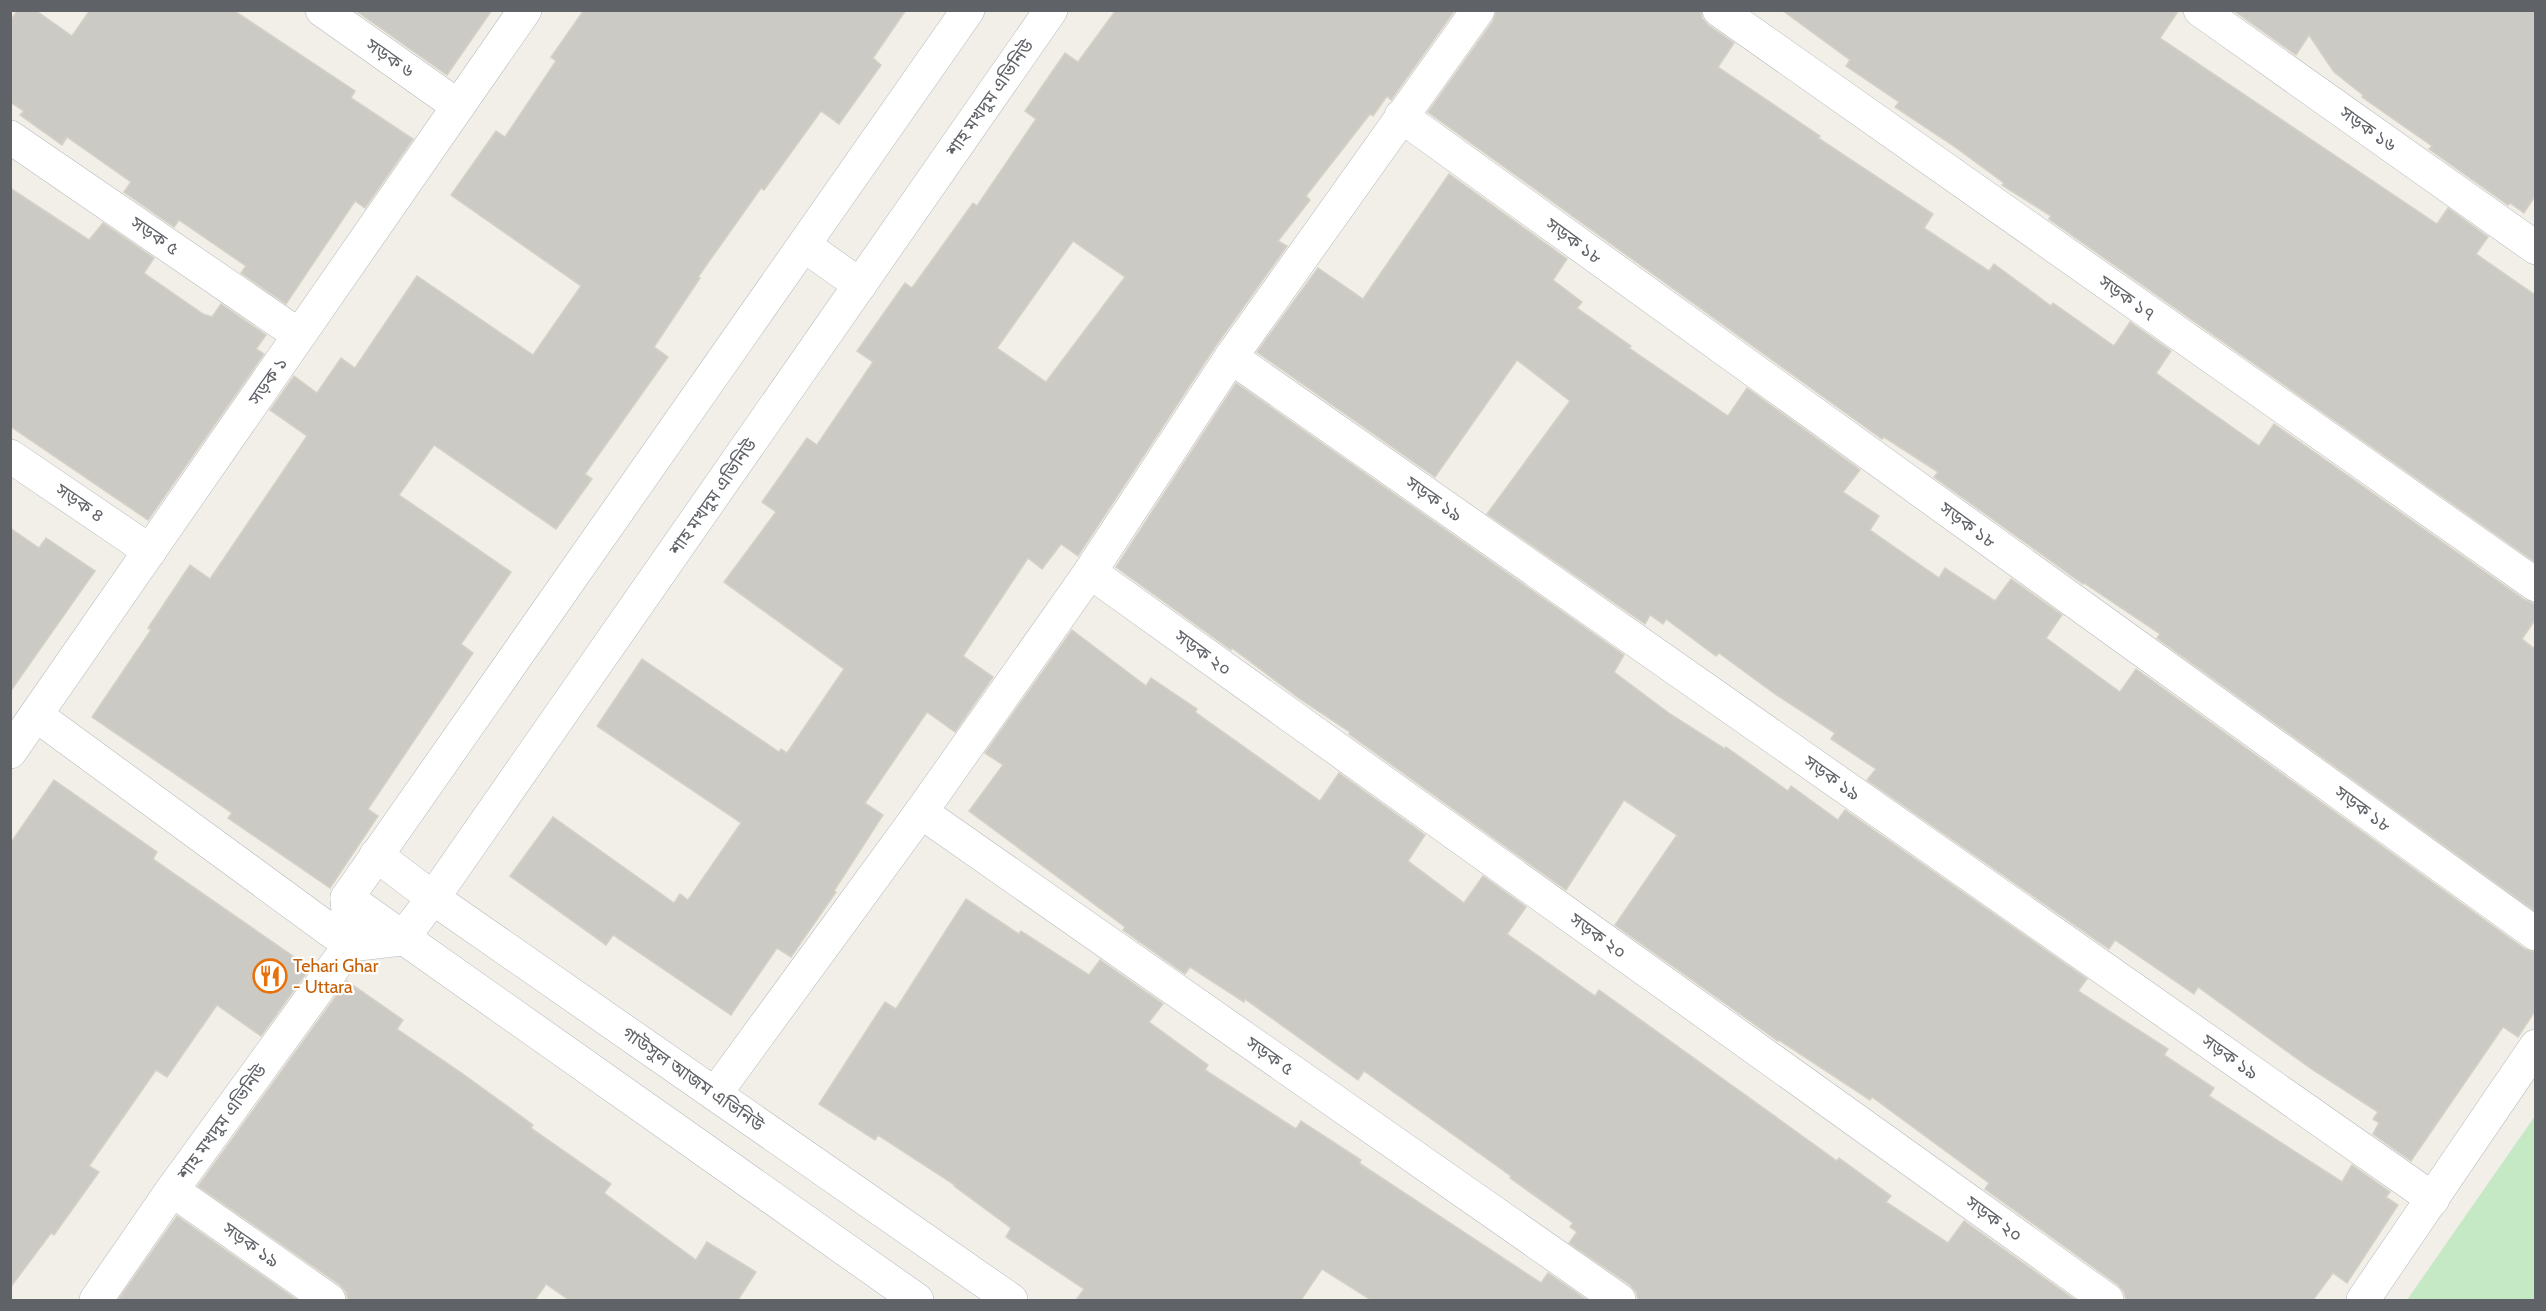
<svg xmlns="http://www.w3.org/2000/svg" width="2546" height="1311" font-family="Cabin,'Noto Sans Bengali',sans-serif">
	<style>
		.green { fill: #c5e8c5 }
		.building { fill: #cccac5; stroke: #d6d1c6; stroke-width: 1.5; fill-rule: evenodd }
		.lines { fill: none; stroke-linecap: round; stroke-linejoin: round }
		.minor-casing { stroke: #b5b8bc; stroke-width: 34 }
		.minor { stroke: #fff; stroke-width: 33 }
		.labels { text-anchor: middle; stroke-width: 4.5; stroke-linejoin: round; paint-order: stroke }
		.street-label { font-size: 18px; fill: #5f6368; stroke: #fff }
		.food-label { font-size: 18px; fill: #c56008; stroke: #fff; text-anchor: start }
	</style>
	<rect width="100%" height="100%" fill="#f1efe8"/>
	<path class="green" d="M2535 1116V1300H2407Z"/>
	<g class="building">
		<path d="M18 10H35L72 36 90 10H233L355 91 351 98 413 139 365 208 355 201 286 304 241 273 246 266 179 220 174 227 124 192 131 182 67 137 62 145 20 115 24 111 10 102V21Z"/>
		<path d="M355 10H492L447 75Z"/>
		<path d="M584 10H906L873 58 881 65 839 124 821 111 764 190 761 188 698 277 700 278 654 347 668 357 585 474 592 479 556 529 434 445 399 495 511 572 461 644 473 653 368 809 378 816 330 888 228 818 232 813 92 717 151 630 148 628 190 565 210 579 307 436 270 410 294 376 317 393 341 358 355 368 417 276 533 355 581 286 451 195 496 131 505 137 556 61 551 57Z"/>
		<path d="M1116 10H1455L1391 100 1387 96 1373 116 1370 114 1306 196 1310 200 1278 241 1287 246 1215 347 1078 556 1061 544 1042 569 1028 558 963 656 993 677 955 732 927 712 865 803 883 815 834 891 836 892 791 957 777 948 731 1015 613 935 606 945 510 876 553 817 674 903 680 894 688 900 741 823 597 726 642 659 779 752 781 749 787 753 844 669 724 582 776 512 762 502 807 438 817 445 873 362 857 351 905 283 912 288 973 203 977 206 1036 119 1025 111 1065 53 1078 62ZM1073 241 1125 277 1046 382 997 348Z"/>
		<path d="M1497 10H1701L1702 18 1708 25 1734 43 1718 67 1820 136 1818 138 1933 214 1924 228 1989 271 1994 264 2051 306 2053 303 2114 346 2130 322 2171 351 2156 373 2202 406 2259 446 2274 424 2525 600 2535 604V620L2522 639 2535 649V911L2157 638 2160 634 2084 583 2083 584 1934 477 1938 472 1884 437 1882 439 1428 112 1493 21Z"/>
		<path d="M1782 10H2179L2160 38 2437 224 2448 208 2488 237 2476 254 2535 295V562L2049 219 2051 216 2002 185 2004 183 1955 147 1895 107 1899 102 1846 66 1850 60Z"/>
		<path d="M2233 10H2535V196L2524 213 2510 203 2508 205 2429 149 2432 146 2362 97 2363 95 2334 72 2309 35 2296 55Z"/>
		<path d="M1449 174 1567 259 1553 280 1582 302 1577 308 1631 346 1629 348 1728 416 1747 388 1860 470 1843 492 1879 516 1870 530 1939 578 1945 568 1995 601 2011 579 2062 615 2046 638 2120 692 2136 669 2525 949 2535 952V1011L2518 1037 2503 1027 2411 1161 2373 1134 2379 1123 2373 1119 2378 1112 2310 1068 2198 987 2194 994 2115 940 2109 949 1867 780 1876 769 1831 739 1835 733 1775 694 1719 653 1716 656 1666 619 1663 624 1650 615 1645 624 1487 514 1570 401 1517 360 1435 477 1257 352 1318 268 1363 299Z"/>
		<path d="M10 188 89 240 103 223 154 258 144 273 203 314 212 317 221 304 266 335 256 349 264 354 148 520 10 426Z"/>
		<path d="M1236 383 1624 655 1614 672 1670 714 1725 749 1726 747 1788 791 1791 786 1838 820 1845 810 2087 979 2078 991 2168 1049 2164 1055 2214 1088 2209 1096 2342 1182 2352 1165 2390 1192 2386 1197 2398 1205 2347 1283 2333 1273 2313 1300H2126L2124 1292 2118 1285 1985 1189 1989 1183 1872 1097 1870 1100 1779 1040 1778 1041 1615 925 1677 835 1624 800 1566 890 1349 734 1350 732 1300 699 1232 648 1231 650 1116 567Z"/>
		<path d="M10 528 39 548 46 538 95 571 10 692Z"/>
		<path d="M1072 630 1146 686 1151 678 1197 709 1195 712 1320 801 1339 773 1425 835 1408 861 1464 903 1483 876 1526 907 1507 934 1595 996 1599 990 1837 1161 1839 1158 1891 1196 1886 1202 1948 1243 1964 1221 2075 1300H1638L1636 1292 1630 1285 1569 1243 1577 1232 1570 1227 1573 1223 1510 1178 1511 1176 1364 1071 1358 1080 1245 999 1244 1002 1190 967 1185 974 1123 930 1125 927 969 811 1003 765 985 753Z"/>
		<path d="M54 780 157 852 153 859 310 968 261 1036 217 1005 167 1077 156 1070 89 1166 99 1172 54 1235 51 1233 10 1288V844Z"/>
		<path d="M966 899 1019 934 1021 931 1089 975 1100 960 1163 1004 1149 1022 1208 1065 1205 1070 1296 1129 1301 1121 1361 1160 1359 1163 1541 1283 1548 1273 1587 1300H1371L1322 1269 1301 1300H1076L1084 1289 1006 1237 1011 1228 954 1186 955 1185 878 1135 875 1140 819 1104 885 1002 896 1009Z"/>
		<path d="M347 981 403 1020 397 1029 463 1074 533 1125 531 1128 611 1184 604 1193 696 1260 707 1242 756 1272 738 1300H569L546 1284 535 1300H348L346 1292 340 1285 198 1186Z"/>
		<path d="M177 1216 297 1300H118Z"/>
	</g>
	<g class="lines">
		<defs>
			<g id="minor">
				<path d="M322 10 458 106"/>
				<path d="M1719 10 2536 585"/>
				<path d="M2200 10 2536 248"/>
				<path d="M1401 116 2536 934"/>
				<path d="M10 137 299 335"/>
				<path d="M805 246 860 285"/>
				<path d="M1231 357 2433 1199"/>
				<path d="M10 456 150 551"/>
				<path d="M1090 572 2107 1300"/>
				<path d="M36 715 350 945"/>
				<path d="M10 752 525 10"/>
				<path d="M921 812 1619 1300"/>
				<path d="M376 855 433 898 1011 1300"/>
				<path d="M347 898 917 1300"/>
				<path d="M350 945 402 939 433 898 1051 10"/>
				<path d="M715 1094 921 812 1090 572 1231 357 1478 10"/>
				<path d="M172 1190 329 1300"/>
				<path d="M96 1300 172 1190 350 945 347 898 968 10"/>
				<path d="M2363 1300 2536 1046"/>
			</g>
		</defs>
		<use href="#minor" class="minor-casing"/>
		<use href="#minor" class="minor"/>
	</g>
	<defs>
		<symbol id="restaurant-ring" viewBox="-11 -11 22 22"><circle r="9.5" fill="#fff" stroke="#e8710a" stroke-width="1.5"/><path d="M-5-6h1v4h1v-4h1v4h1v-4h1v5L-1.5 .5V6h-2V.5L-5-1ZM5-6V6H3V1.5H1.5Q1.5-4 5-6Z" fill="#e8710a"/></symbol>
	</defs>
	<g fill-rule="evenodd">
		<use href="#restaurant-ring" x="251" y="957" width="38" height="38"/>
	</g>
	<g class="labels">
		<g class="street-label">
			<text transform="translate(390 58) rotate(35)" y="6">সড়ক ৬</text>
			<text transform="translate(990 98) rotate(-55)" y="6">শাহ মখদুম এভিনিউ</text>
			<text transform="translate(2368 129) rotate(35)" y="6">সড়ক ১৬</text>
			<text transform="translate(155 236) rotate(34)" y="6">সড়ক ৫</text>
			<text transform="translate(1574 241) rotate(36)" y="6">সড়ক ১৮</text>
			<text transform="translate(2127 298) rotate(35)" y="6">সড়ক ১৭</text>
			<text transform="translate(268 381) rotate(-55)" y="6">সড়ক ১</text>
			<text transform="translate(713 497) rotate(-55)" y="6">শাহ মখদুম এভিনিউ</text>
			<text transform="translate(1434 499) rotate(35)" y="6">সড়ক ১৯</text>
			<text transform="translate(80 503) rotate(34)" y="6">সড়ক ৪</text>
			<text transform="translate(1968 525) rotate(36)" y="6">সড়ক ১৮</text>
			<text transform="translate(1203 653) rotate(36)" y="6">সড়ক ২০</text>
			<text transform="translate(1832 778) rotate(35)" y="6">সড়ক ১৯</text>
			<text transform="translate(2363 809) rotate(36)" y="6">সড়ক ১৮</text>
			<text transform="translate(1598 936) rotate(36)" y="6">সড়ক ২০</text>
			<text transform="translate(1270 1056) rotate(35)" y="6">সড়ক ৫</text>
			<text transform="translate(2230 1057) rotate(35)" y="6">সড়ক ১৯</text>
			<text transform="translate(693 1079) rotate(35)" y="6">গাউসুল আজম এভিনিউ</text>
			<text transform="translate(222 1122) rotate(-54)" y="6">শাহ মখদুম এভিনিউ</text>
			<text transform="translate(1994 1219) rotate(36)" y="6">সড়ক ২০</text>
			<text transform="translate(251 1245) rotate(35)" y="6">সড়ক ১৯</text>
		</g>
		<g class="food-label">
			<text x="293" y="972">Tehari Ghar<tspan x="293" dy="21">- Uttara</tspan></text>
		</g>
	</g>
	<rect width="2546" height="1311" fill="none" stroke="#5f6368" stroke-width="24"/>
</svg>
